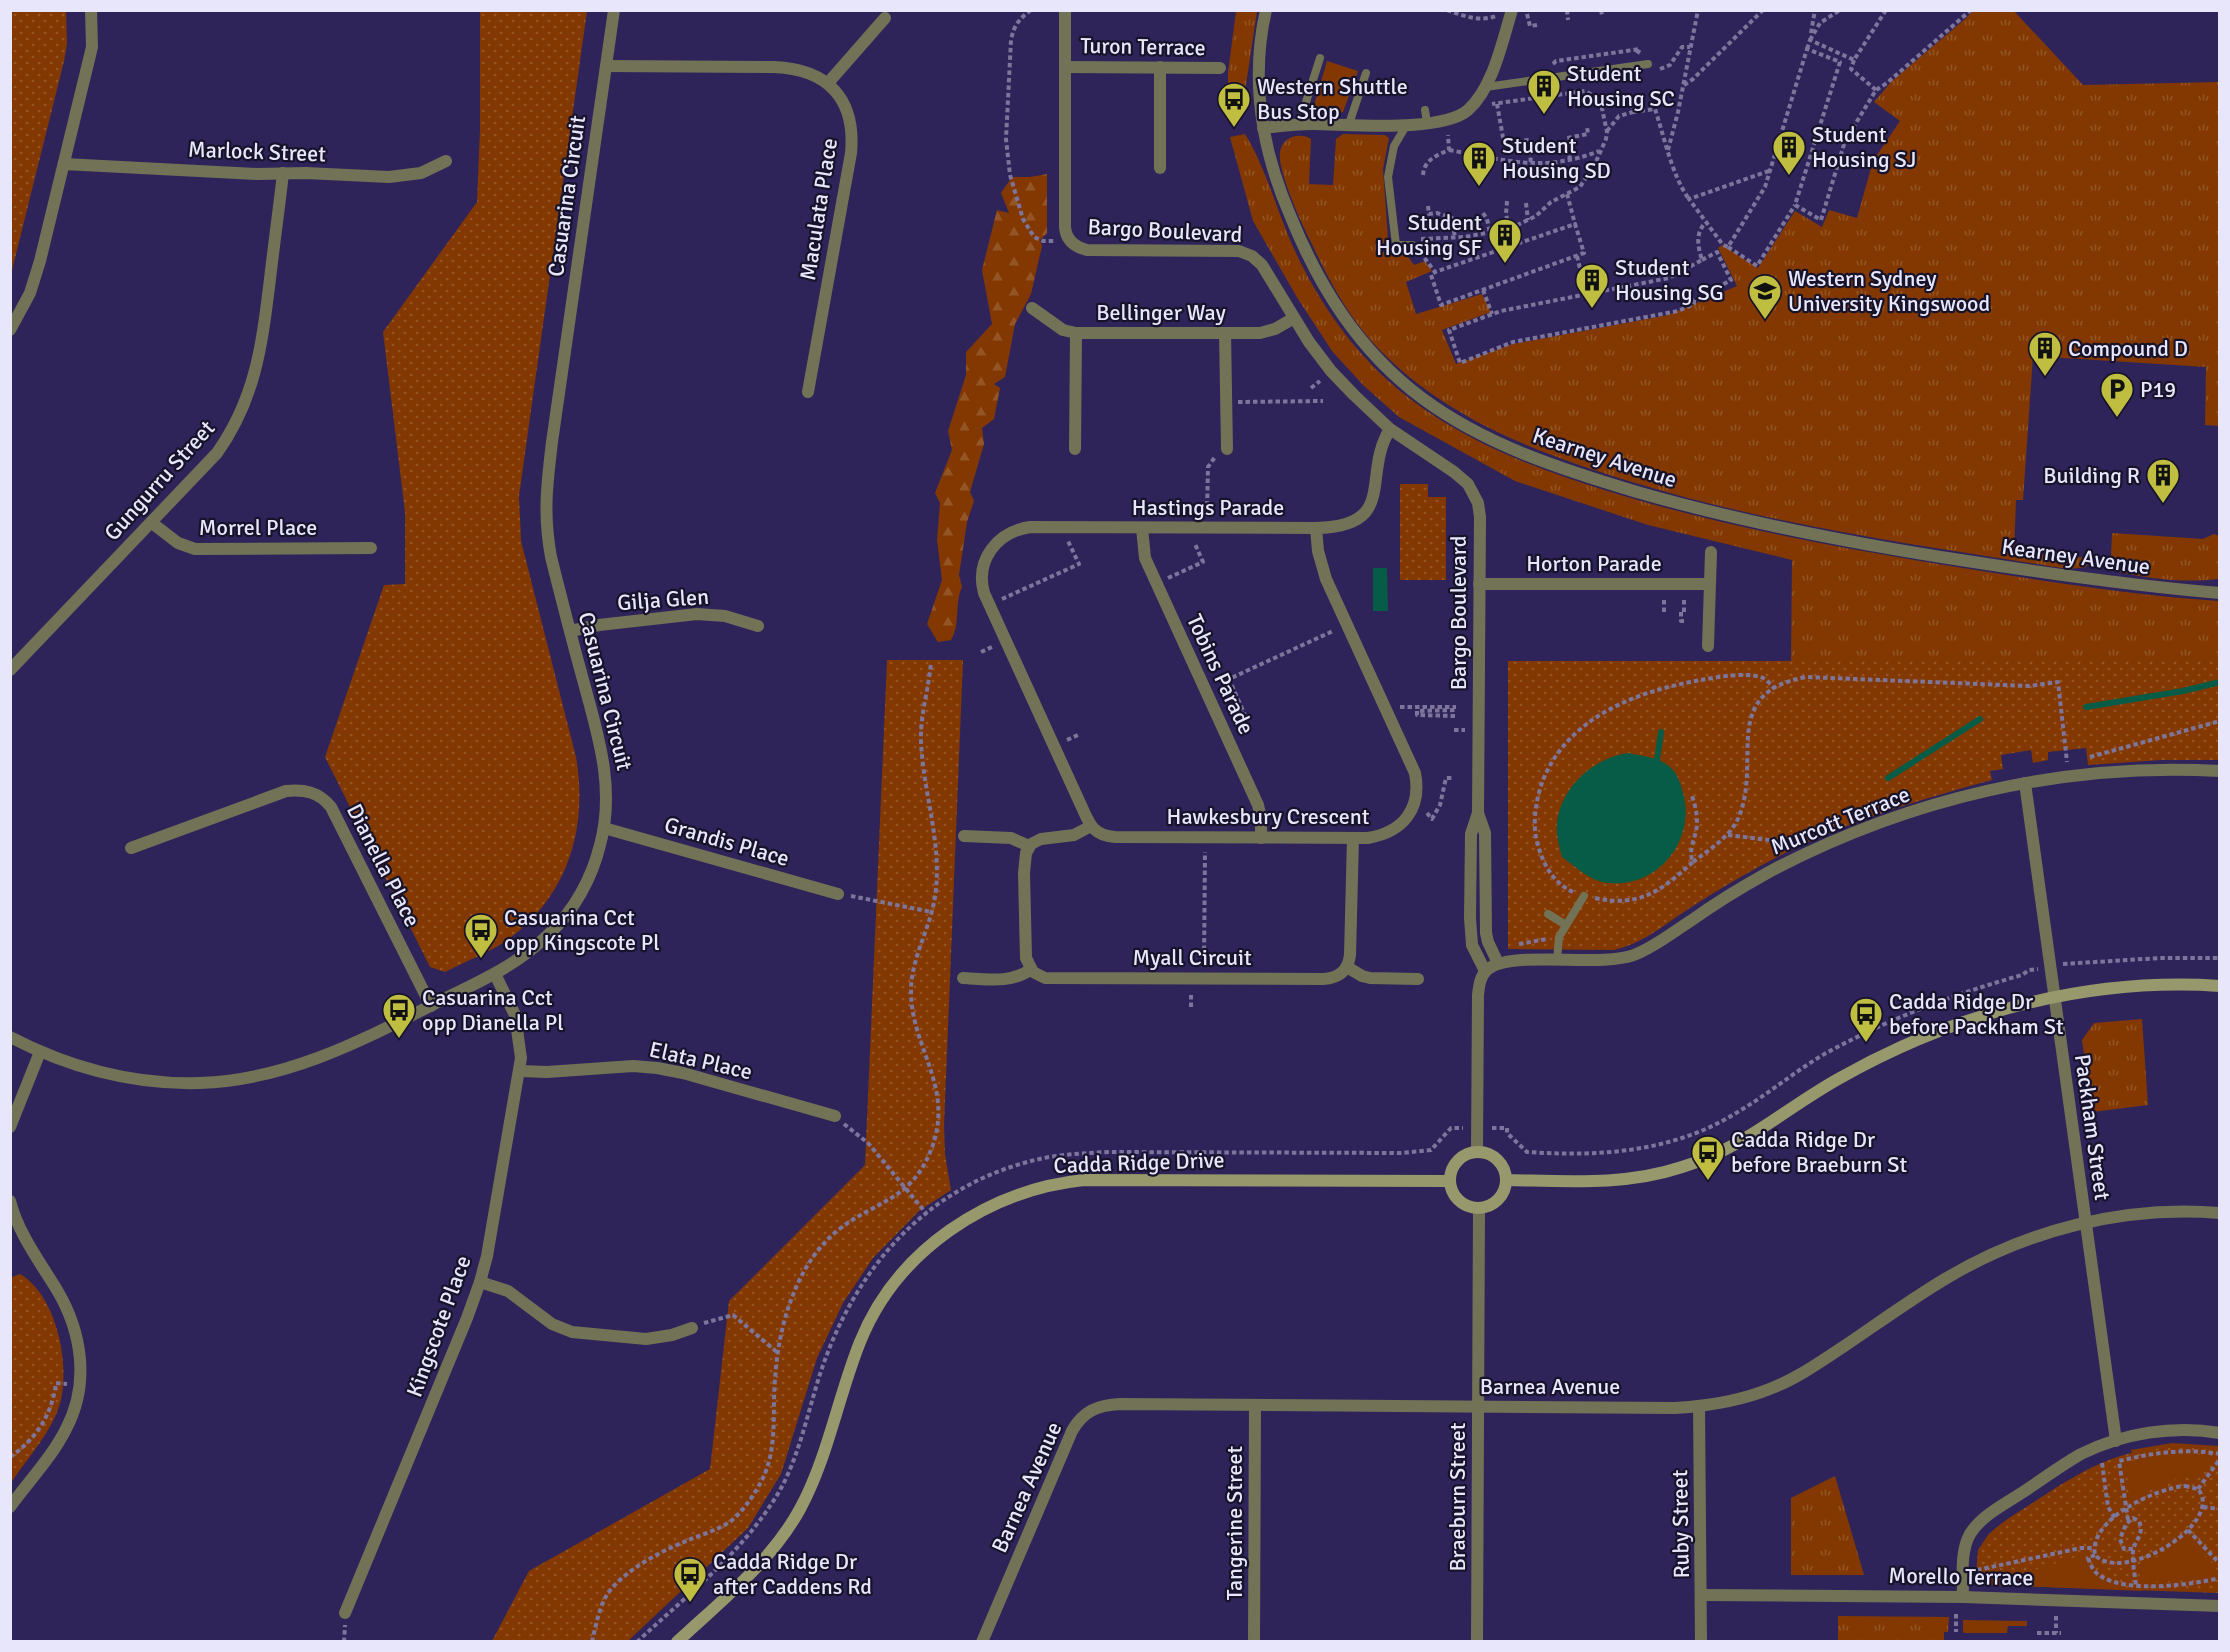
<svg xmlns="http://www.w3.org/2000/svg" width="2230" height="1652" font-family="Signika,sans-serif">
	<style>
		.grass { fill: url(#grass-tufts) }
		.forest { fill: url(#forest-firs) }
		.park { fill: url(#park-dots) }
		.garden { fill: #823800 }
		.water { fill: #075c47 }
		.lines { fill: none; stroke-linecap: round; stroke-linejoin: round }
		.stream { stroke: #075c47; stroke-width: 6 }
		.path { stroke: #7c759c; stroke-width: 4; stroke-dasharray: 4.5 3; stroke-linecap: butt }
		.lane { stroke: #727257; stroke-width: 8 }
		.street { stroke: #727257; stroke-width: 12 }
		.secondary { stroke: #97986c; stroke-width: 12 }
		.labels { text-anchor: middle; stroke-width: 4.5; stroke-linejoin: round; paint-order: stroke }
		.street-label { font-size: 22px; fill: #e7e6fa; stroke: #16132a }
		.poi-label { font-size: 22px; fill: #e7e6fa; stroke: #16132a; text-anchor: start }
	</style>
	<defs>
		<pattern id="grass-tufts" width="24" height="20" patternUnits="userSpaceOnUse" patternTransform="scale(1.5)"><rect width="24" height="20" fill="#823800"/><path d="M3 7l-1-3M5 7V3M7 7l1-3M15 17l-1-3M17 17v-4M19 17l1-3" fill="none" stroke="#945526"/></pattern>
		<pattern id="forest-firs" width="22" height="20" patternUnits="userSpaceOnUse" patternTransform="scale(1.5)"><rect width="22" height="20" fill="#823800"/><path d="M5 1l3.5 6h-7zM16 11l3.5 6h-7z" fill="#945526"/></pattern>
		<pattern id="park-dots" width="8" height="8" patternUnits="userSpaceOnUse" patternTransform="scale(1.5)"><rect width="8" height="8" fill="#823800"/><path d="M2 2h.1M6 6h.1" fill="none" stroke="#945526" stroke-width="1.8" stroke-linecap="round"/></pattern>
	</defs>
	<rect width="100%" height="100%" fill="#2f2459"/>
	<g class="grass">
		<path d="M1236 11H1257L1242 112 1237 114V119L1228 120V73Z"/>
		<path d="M1973 11H2014L2083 85 2219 82V426L2205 425 2206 367 2033 356 2023 500H2016L2014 552 2092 558 2086 567 2080 568C2064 570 2046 565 2030 563 1990 557 1950 550 1910 544 1819 529 1729 511 1642 485 1545 456 1446 421 1375 345 1348 316 1328 279 1311 242 1302 225 1277 170 1280 152 1281 145 1286 139 1292 137 1299 135 1305 135 1311 139L1309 184 1333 185 1336 139 1343 134 1385 135 1389 138 1383 169 1388 239 1380 246 1382 252 1404 251 1414 265 1425 261 1432 271 1406 282 1416 314 1482 294 1491 312 1442 330 1456 364 1513 344 1668 315 1737 286 1718 248 1722 245 1758 268 1795 211 1822 227 1829 210 1857 218 1873 161 1900 121 1874 102 1892 81 1965 19Z"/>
		<path d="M1245 134C1264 165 1274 201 1288 235 1309 286 1342 337 1382 375 1449 438 1537 470 1624 496 1721 525 1820 544 1920 561 2019 577 2119 594 2219 601V664L1791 661 1792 560 1648 525 1515 481 1399 417 1363 385 1332 351 1298 299 1253 221 1230 137Z"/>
		<path d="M2112 533 2203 539 2214 534 2219 536V576L2218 579C2184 583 2148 579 2115 571L2111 557Z"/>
		<path d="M2142 1019 2148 1105 2092 1112 2082 1040 2094 1023Z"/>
		<path d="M1835 1476 1864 1575H1791V1498Z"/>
		<path d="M1838 1616 1949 1617 1948 1632H1944V1641H1838Z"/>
	</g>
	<path class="forest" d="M1047 174V233L1040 240 1042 246 1031 294 1015 324 1005 377 994 384 1000 388 994 419 982 428 984 444 970 492 974 501 967 522 959 575 962 587C954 604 961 623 951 640L938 642 927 624 942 580 937 540 940 503 935 493 952 450 948 431 966 375V352L992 324 982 270 997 210 1009 213 1001 193 1012 177H1030Z"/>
	<g class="park">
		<path d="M11 10 66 11 67 44 64 61 11 274Z"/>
		<path d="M480 11H587L519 496 521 541 576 757C588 826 569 894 510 938 491 952 466 961 445 972L430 967 325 757 384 585 405 584V512L383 332 477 202 480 130Z"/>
		<path d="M1400 484H1428V497H1446V580H1400Z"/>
		<path d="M887 660H963L944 1126 945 1154 951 1190 919 1211 873 1258 843 1303 817 1358 781 1474 748 1528 628 1641H492L529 1571 710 1469 729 1301 865 1165Z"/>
		<path d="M1508 661H2219V760H2161L2088 765 2086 748 2048 752V760L2033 763 2031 750 2001 755 2003 769 1990 771 1992 780C1914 801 1836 825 1764 864 1740 877 1716 891 1693 906 1666 923 1645 943 1614 950L1508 949Z"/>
		<path d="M20 1274C56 1295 70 1362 61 1400 53 1431 28 1457 11 1483L10 1278Z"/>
		<path d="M2196 1445 2219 1449V1593L1987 1585 1976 1575 1978 1550 1988 1535C2002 1521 2021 1511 2037 1500 2095 1462 2125 1447 2196 1445Z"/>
	</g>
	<g class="garden">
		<path d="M1327 61 1358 71 1343 112C1334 116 1323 118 1314 113L1313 109Z"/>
		<path d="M2172 1443 2219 1446V1451C2189 1446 2164 1446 2132 1453L2131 1450Z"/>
		<path d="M2180 1453 2216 1456 2200 1478C2175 1474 2152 1489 2131 1500L2125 1463 2160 1454Z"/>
		<path d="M2188 1536 2219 1572V1575L2177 1581 2141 1582 2138 1567 2165 1553Z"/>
		<path d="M2085 1554C2090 1589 2120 1584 2144 1591L1996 1585 1995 1583Z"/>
		<path d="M1963 1620 2027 1621V1626H2008L2007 1633H1965L1963 1632Z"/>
	</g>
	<g class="water">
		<path d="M1373 568H1387L1388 611H1373Z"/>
		<path d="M1628 753C1642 756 1660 757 1671 768 1678 774 1682 788 1684 797 1694 842 1657 888 1609 883 1591 882 1576 867 1562 857 1559 846 1556 835 1557 824 1560 788 1593 758 1628 753Z"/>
	</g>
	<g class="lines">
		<g class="stream">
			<path d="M2086 707 2183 691 2220 682"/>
			<path d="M1653 767 1657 760 1661 732"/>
			<path d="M1888 778 1980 719"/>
		</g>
		<g class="path">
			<path d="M1031 10C1019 19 1014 25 1011 40L1006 139 1010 175 1023 219 1034 237 1043 241H1054"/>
			<path d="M1447 10C1464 16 1479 22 1496 16"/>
			<path d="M1567 10 1568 20"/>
			<path d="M1601 10 1602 15"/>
			<path d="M1527 14 1530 26 1537 25"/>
			<path d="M1811 33 1815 10"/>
			<path d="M1810 40 1820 23 1840 10"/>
			<path d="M1807 49 1810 40 1854 60 1886 10"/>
			<path d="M1854 60 1851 69 1876 90"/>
			<path d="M1553 64 1556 61 1640 49 1637 54"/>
			<path d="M1660 69 1670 65 1682 47H1690"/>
			<path d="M1684 85 1693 79 1763 10"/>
			<path d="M1497 104 1504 143 1529 140 1531 164"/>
			<path d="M1633 112 1655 109C1664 136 1672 176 1689 199"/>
			<path d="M1607 131 1619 116 1633 112 1631 102"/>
			<path d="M1449 150C1505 160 1544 173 1599 151"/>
			<path d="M1668 150 1678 112 1698 10"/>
			<path d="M1570 160 1567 138 1588 134 1587 126"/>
			<path d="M1769 171 1689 199 1723 245 1728 247 1765 187 1807 49 1840 62 1795 205 1821 220 1845 141 1876 90 1887 83 1971 10"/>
			<path d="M1423 175C1424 160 1437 155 1449 150L1448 135"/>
			<path d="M1567 194 1575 224"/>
			<path d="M1507 201 1506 214 1509 229"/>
			<path d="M1526 203 1528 220"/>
			<path d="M1428 206 1429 214 1437 213 1452 218 1455 238"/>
			<path d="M1483 213 1487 219 1490 233"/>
			<path d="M1421 239 1464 237 1509 229 1536 216 1551 202 1580 187 1595 164 1606 139 1607 132 1600 99 1585 91 1492 104"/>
			<path d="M1728 247 1757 266 1795 205"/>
			<path d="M1420 252 1435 272 1575 224 1584 253 1441 305 1431 275 1435 272"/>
			<path d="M1577 256 1586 294"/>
			<path d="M1702 260 1717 252 1731 280 1694 300V304L1678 311 1513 342 1460 363 1449 330 1501 311 1669 278 1702 260C1698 247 1695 234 1705 223"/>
			<path d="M1483 290 1492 314"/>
			<path d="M1311 388 1320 381"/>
			<path d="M1238 402 1323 401"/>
			<path d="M1207 513 1208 467 1215 457"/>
			<path d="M1168 578 1203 562 1195 544"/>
			<path d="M1002 599 1079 564 1068 541"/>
			<path d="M1664 612V598"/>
			<path d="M1681 612V621H1686"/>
			<path d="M1684 612V598"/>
			<path d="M981 652 994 646"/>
			<path d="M1400 707H1456"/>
			<path d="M1455 716 1417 715V711L1456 710"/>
			<path d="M1233 717 1244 713 1229 679 1333 631"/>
			<path d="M1454 730H1465"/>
			<path d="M1067 740 1080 734"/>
			<path d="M2090 757 2220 721"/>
			<path d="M1427 813 1432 819 1440 805 1446 778H1453"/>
			<path d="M1728 835 1785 842 1796 840"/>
			<path d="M1693 862C1711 848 1732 836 1740 814 1761 757 1720 693 1806 677L2029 686 2058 682 2067 762"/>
			<path d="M1573 892C1552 882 1543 864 1537 842 1532 823 1536 799 1543 780 1569 716 1638 691 1701 680 1718 677 1744 672 1760 677 1766 678 1770 684 1774 688"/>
			<path d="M851 896 932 912"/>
			<path d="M1595 898C1640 908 1662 890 1693 862 1687 850 1697 836 1697 823 1697 813 1695 803 1691 794"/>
			<path d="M1519 944 1547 939"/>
			<path d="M2063 964 2160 958H2220"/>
			<path d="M1204 965 1205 852"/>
			<path d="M1191 1007V992"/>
			<path d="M844 1124 868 1143 926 1213"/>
			<path d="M1492 1128H1507V1133L1527 1152C1602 1157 1676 1152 1741 1110 1771 1092 1798 1069 1828 1052 1891 1018 1954 994 2022 975L2029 970 2038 969"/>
			<path d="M704 1323 733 1315 778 1353"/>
			<path d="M10 1457C36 1439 52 1415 56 1383L67 1384"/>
			<path d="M2102 1463 2108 1507 2115 1518"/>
			<path d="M2185 1486 2198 1489C2226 1523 2123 1585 2095 1555 2088 1519 2157 1488 2185 1486Z"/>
			<path d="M2198 1489 2220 1459"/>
			<path d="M2203 1507 2220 1509"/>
			<path d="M2128 1520 2119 1461C2152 1453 2185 1448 2220 1454"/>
			<path d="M2188 1530 2220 1564"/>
			<path d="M2133 1549H2124L2120 1539 2126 1524 2133 1518 2139 1521C2145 1535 2134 1540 2133 1552 2132 1562 2135 1575 2136 1586"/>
			<path d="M2095 1555 2088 1558C2091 1566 2094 1573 2102 1577 2130 1593 2189 1585 2220 1578"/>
			<path d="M1977 1570 2081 1548H2094"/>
			<path d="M1956 1614V1632"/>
			<path d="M2056 1616V1633"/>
			<path d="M2037 1633H2061"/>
			<path d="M344 1642 345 1625"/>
			<path d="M592 1642C596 1625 599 1607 608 1593 624 1571 659 1552 684 1542 699 1535 717 1531 731 1521 744 1510 754 1495 762 1480 778 1448 772 1414 775 1379 777 1351 782 1322 793 1295 802 1271 817 1247 838 1230 875 1201 911 1201 931 1150 956 1087 910 1048 911 989 912 954 933 924 936 889 941 839 923 791 921 741 920 715 929 688 931 662"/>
			<path d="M637 1642C688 1594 745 1551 780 1490 802 1451 810 1399 826 1357 864 1255 939 1178 1049 1157 1069 1154 1088 1153 1108 1152L1401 1153 1431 1150 1451 1128H1463"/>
		</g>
		<g class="lane">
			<path d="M1486 87 1648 64"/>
			<path d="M1425 110 1427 123"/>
			<path d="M1299 124 1320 58"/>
			<path d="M1349 124 1366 73"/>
			<path d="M1406 126 1394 146 1388 177 1396 245H1412"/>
			<path d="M1548 914 1566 925"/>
			<path d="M1557 960 1559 937 1584 896"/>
		</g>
		<g class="street">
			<path d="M1065 10V227C1066 240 1075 247 1087 250L1239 251 1252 256 1262 265 1309 342 1331 371 1354 395 1390 429 1454 472 1468 484 1478 503 1480 517 1478 813 1471 834 1470 918 1472 945 1485 971"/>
			<path d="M1266 10C1250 80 1262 150 1290 215 1319 287 1359 351 1422 398 1485 445 1563 470 1637 492 1745 523 1856 544 1967 561 2051 574 2135 586 2220 593"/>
			<path d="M606 66 774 67C828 69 856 99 851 153L808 392"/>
			<path d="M1065 67 1220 68"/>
			<path d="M828 83 885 18"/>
			<path d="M1263 128C1280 126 1297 124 1313 124 1348 124 1442 133 1468 110 1493 88 1502 42 1512 10"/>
			<path d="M64 164 257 174 306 173 389 177 421 173 446 161"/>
			<path d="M1160 168V67"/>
			<path d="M1032 308 1063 330 1076 333H1260L1275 329 1294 318"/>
			<path d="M10 330 30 293 40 261 92 47 91 10"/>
			<path d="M1225 333 1227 449"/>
			<path d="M1075 449 1076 333"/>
			<path d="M152 523 178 543 195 549 371 548"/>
			<path d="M1142 528 1145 558 1258 805 1261 818V838"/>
			<path d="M1316 528 1318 551 1326 579 1415 773C1422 809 1403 832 1368 838L1115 837C1091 835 1089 822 1080 803L984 593C975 560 997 532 1030 527L1316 528C1399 526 1361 476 1390 429"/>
			<path d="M1479 584H1709"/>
			<path d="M570 631 599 625 697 614 725 616 758 626"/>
			<path d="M1708 646 1711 552"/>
			<path d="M10 670 217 453C256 398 262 344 270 279 274 244 279 209 283 173"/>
			<path d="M2025 783 2116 1441"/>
			<path d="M1478 813 1485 833 1486 933 1488 942 1498 963"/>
			<path d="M1091 826 1074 835 1041 839 1031 844 1026 853 1024 873 1026 958 1033 972 1045 978 1323 979C1339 978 1348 971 1350 955L1353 838"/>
			<path d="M604 828 838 894"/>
			<path d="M964 836 1011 838 1029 846"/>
			<path d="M131 848 286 791C304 789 319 792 331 807L431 1006"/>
			<path d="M1347 967 1362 976 1370 978 1418 979"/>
			<path d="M963 978C985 979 1012 984 1031 969"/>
			<path d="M10 1037C70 1068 133 1085 200 1083 287 1080 361 1041 436 1003 476 983 517 966 549 934 574 911 592 878 600 845 616 787 597 732 582 676 571 636 561 597 551 557 543 514 547 484 552 442L614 10"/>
			<path d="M520 1071 547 1072 633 1066 657 1068 683 1073 835 1116"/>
			<path d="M10 1127 40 1052"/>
			<path d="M1477 1151 1478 995C1479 986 1480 976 1487 970 1509 949 1599 968 1634 955 1655 947 1673 932 1692 920 1717 902 1742 887 1769 872 1907 799 2063 762 2220 771"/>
			<path d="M10 1201C18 1233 40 1262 57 1290 82 1332 90 1384 66 1429 52 1457 29 1481 10 1507"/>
			<path d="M480 1282 508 1291 552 1324 572 1332 646 1339 672 1335 692 1328"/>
			<path d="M1699 1407 1701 1642"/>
			<path d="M1701 1595 1963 1597 2220 1606"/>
			<path d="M1963 1597C1963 1576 1960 1552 1970 1534 1981 1516 2003 1505 2020 1494 2040 1481 2060 1466 2081 1454 2123 1433 2174 1425 2220 1433"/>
			<path d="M345 1613 467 1318 480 1282 487 1256 521 1058 515 1015 495 974"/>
			<path d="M982 1642 1072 1431C1083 1411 1098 1405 1120 1404L1675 1408C1709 1406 1741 1401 1772 1388 1798 1378 1820 1362 1843 1347 1877 1324 1910 1300 1945 1279 2027 1230 2124 1205 2220 1213"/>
			<path d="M1254 1642 1255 1405"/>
			<path d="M1477 1642 1479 1208"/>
		</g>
		<g class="secondary">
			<circle cx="1478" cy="1180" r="28"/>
			<path d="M1506 1180C1566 1181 1625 1186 1682 1167 1746 1147 1784 1109 1840 1078 1955 1013 2087 977 2220 986"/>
			<path d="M677 1642C721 1601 771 1562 800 1509 828 1457 838 1397 860 1342 897 1250 988 1190 1084 1180L1449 1181"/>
		</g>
	</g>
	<defs>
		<symbol id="building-pin" viewBox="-11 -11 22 30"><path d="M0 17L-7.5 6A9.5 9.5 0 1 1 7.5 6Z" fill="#bfbe41" stroke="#16132a"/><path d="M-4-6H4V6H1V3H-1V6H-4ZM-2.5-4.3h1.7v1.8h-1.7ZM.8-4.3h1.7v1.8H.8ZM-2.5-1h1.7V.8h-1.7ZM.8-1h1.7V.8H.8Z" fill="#111"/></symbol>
		<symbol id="bus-pin" viewBox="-11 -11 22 30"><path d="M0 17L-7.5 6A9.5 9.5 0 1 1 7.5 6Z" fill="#bfbe41" stroke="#16132a"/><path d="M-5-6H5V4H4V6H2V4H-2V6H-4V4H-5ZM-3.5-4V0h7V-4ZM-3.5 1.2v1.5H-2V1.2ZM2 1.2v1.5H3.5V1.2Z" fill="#111"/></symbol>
		<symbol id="university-pin" viewBox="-11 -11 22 30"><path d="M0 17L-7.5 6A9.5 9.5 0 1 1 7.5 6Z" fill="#bfbe41" stroke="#16132a"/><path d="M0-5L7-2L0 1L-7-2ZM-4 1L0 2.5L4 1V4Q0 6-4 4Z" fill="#111"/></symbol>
		<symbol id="parking-pin" viewBox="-11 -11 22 30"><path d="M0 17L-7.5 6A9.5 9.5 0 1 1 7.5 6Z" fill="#bfbe41" stroke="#16132a"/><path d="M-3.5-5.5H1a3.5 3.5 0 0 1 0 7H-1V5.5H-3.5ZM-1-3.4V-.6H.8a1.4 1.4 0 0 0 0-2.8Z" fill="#111"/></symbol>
	</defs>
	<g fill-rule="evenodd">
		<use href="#building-pin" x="1525" y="67" width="38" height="52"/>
		<use href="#bus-pin" x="1215" y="80" width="38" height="52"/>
		<use href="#building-pin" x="1770" y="128" width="38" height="52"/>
		<use href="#building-pin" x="1460" y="139" width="38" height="52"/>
		<use href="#building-pin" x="1486" y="216" width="38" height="52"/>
		<use href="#building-pin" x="1573" y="261" width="38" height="52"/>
		<use href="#university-pin" x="1746" y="272" width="38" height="52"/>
		<use href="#building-pin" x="2026" y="329" width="38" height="52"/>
		<use href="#parking-pin" x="2098" y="370" width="38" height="52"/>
		<use href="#building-pin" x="2144" y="456" width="38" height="52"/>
		<use href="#bus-pin" x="462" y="911" width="38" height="52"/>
		<use href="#bus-pin" x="380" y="991" width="38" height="52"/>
		<use href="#bus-pin" x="1847" y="995" width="38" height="52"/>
		<use href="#bus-pin" x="1689" y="1133" width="38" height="52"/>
		<use href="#bus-pin" x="671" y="1555" width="38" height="52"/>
	</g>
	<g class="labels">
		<g class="street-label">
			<text transform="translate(1143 46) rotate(1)" y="8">Turon Terrace</text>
			<text transform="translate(257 151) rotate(2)" y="8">Marlock Street</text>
			<text transform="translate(566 196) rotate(-82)" y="8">Casuarina Circuit</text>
			<text transform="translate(818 209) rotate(-81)" y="8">Maculata Place</text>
			<text transform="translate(1165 230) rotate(3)" y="8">Bargo Boulevard</text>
			<text x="1161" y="320">Bellinger Way</text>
			<text transform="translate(1605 457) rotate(18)" y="8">Kearney Avenue</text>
			<text transform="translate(159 480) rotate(-48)" y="8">Gungurru Street</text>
			<text x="1208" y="515">Hastings Parade</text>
			<text x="258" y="535">Morrel Place</text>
			<text transform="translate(2076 556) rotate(8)" y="8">Kearney Avenue</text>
			<text x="1594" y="571">Horton Parade</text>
			<text transform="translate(663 599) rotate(-4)" y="8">Gilja Glen</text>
			<text transform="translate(1458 613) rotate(-90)" y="8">Bargo Boulevard</text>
			<text transform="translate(1221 674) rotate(65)" y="8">Tobins Parade</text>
			<text transform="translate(606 691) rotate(76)" y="8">Casuarina Circuit</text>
			<text x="1268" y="824">Hawkesbury Crescent</text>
			<text transform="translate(1840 820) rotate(-22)" y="8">Murcott Terrace</text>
			<text transform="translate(727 841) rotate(16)" y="8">Grandis Place</text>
			<text transform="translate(384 865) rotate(63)" y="8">Dianella Place</text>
			<text x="1192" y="965">Myall Circuit</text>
			<text transform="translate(701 1060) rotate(13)" y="8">Elata Place</text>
			<text transform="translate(2093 1127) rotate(82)" y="8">Packham Street</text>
			<text transform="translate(1139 1162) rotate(-2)" y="8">Cadda Ridge Drive</text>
			<text transform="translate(438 1326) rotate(-70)" y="8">Kingscote Place</text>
			<text x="1550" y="1394">Barnea Avenue</text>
			<text transform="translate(1026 1487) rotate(-66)" y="8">Barnea Avenue</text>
			<text transform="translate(1457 1497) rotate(-90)" y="8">Braeburn Street</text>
			<text transform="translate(1234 1523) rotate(-90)" y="8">Tangerine Street</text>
			<text transform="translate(1680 1524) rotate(-91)" y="8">Ruby Street</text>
			<text transform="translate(1961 1576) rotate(1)" y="8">Morello Terrace</text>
		</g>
		<g class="poi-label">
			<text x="1567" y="81">Student<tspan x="1567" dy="25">Housing SC</tspan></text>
			<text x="1257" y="94">Western Shuttle<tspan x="1257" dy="25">Bus Stop</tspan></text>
			<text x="1812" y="142">Student<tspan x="1812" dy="25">Housing SJ</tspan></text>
			<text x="1502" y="153">Student<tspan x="1502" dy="25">Housing SD</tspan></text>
			<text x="1482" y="230" text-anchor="end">Student<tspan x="1482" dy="25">Housing SF</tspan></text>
			<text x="1615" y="275">Student<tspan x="1615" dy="25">Housing SG</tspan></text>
			<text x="1788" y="286">Western Sydney<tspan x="1788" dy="25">University Kingswood</tspan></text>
			<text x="2068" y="356">Compound D</text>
			<text x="2140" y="397">P19</text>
			<text x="2140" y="483" text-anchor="end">Building R</text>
			<text x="504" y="925">Casuarina Cct<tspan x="504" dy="25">opp Kingscote Pl</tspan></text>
			<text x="422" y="1005">Casuarina Cct<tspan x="422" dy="25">opp Dianella Pl</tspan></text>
			<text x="1889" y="1009">Cadda Ridge Dr<tspan x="1889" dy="25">before Packham St</tspan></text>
			<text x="1731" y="1147">Cadda Ridge Dr<tspan x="1731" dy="25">before Braeburn St</tspan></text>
			<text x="713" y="1569">Cadda Ridge Dr<tspan x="713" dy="25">after Caddens Rd</tspan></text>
		</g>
	</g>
	<rect width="2230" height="1652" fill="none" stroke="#e7e6fa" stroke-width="24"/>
</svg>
